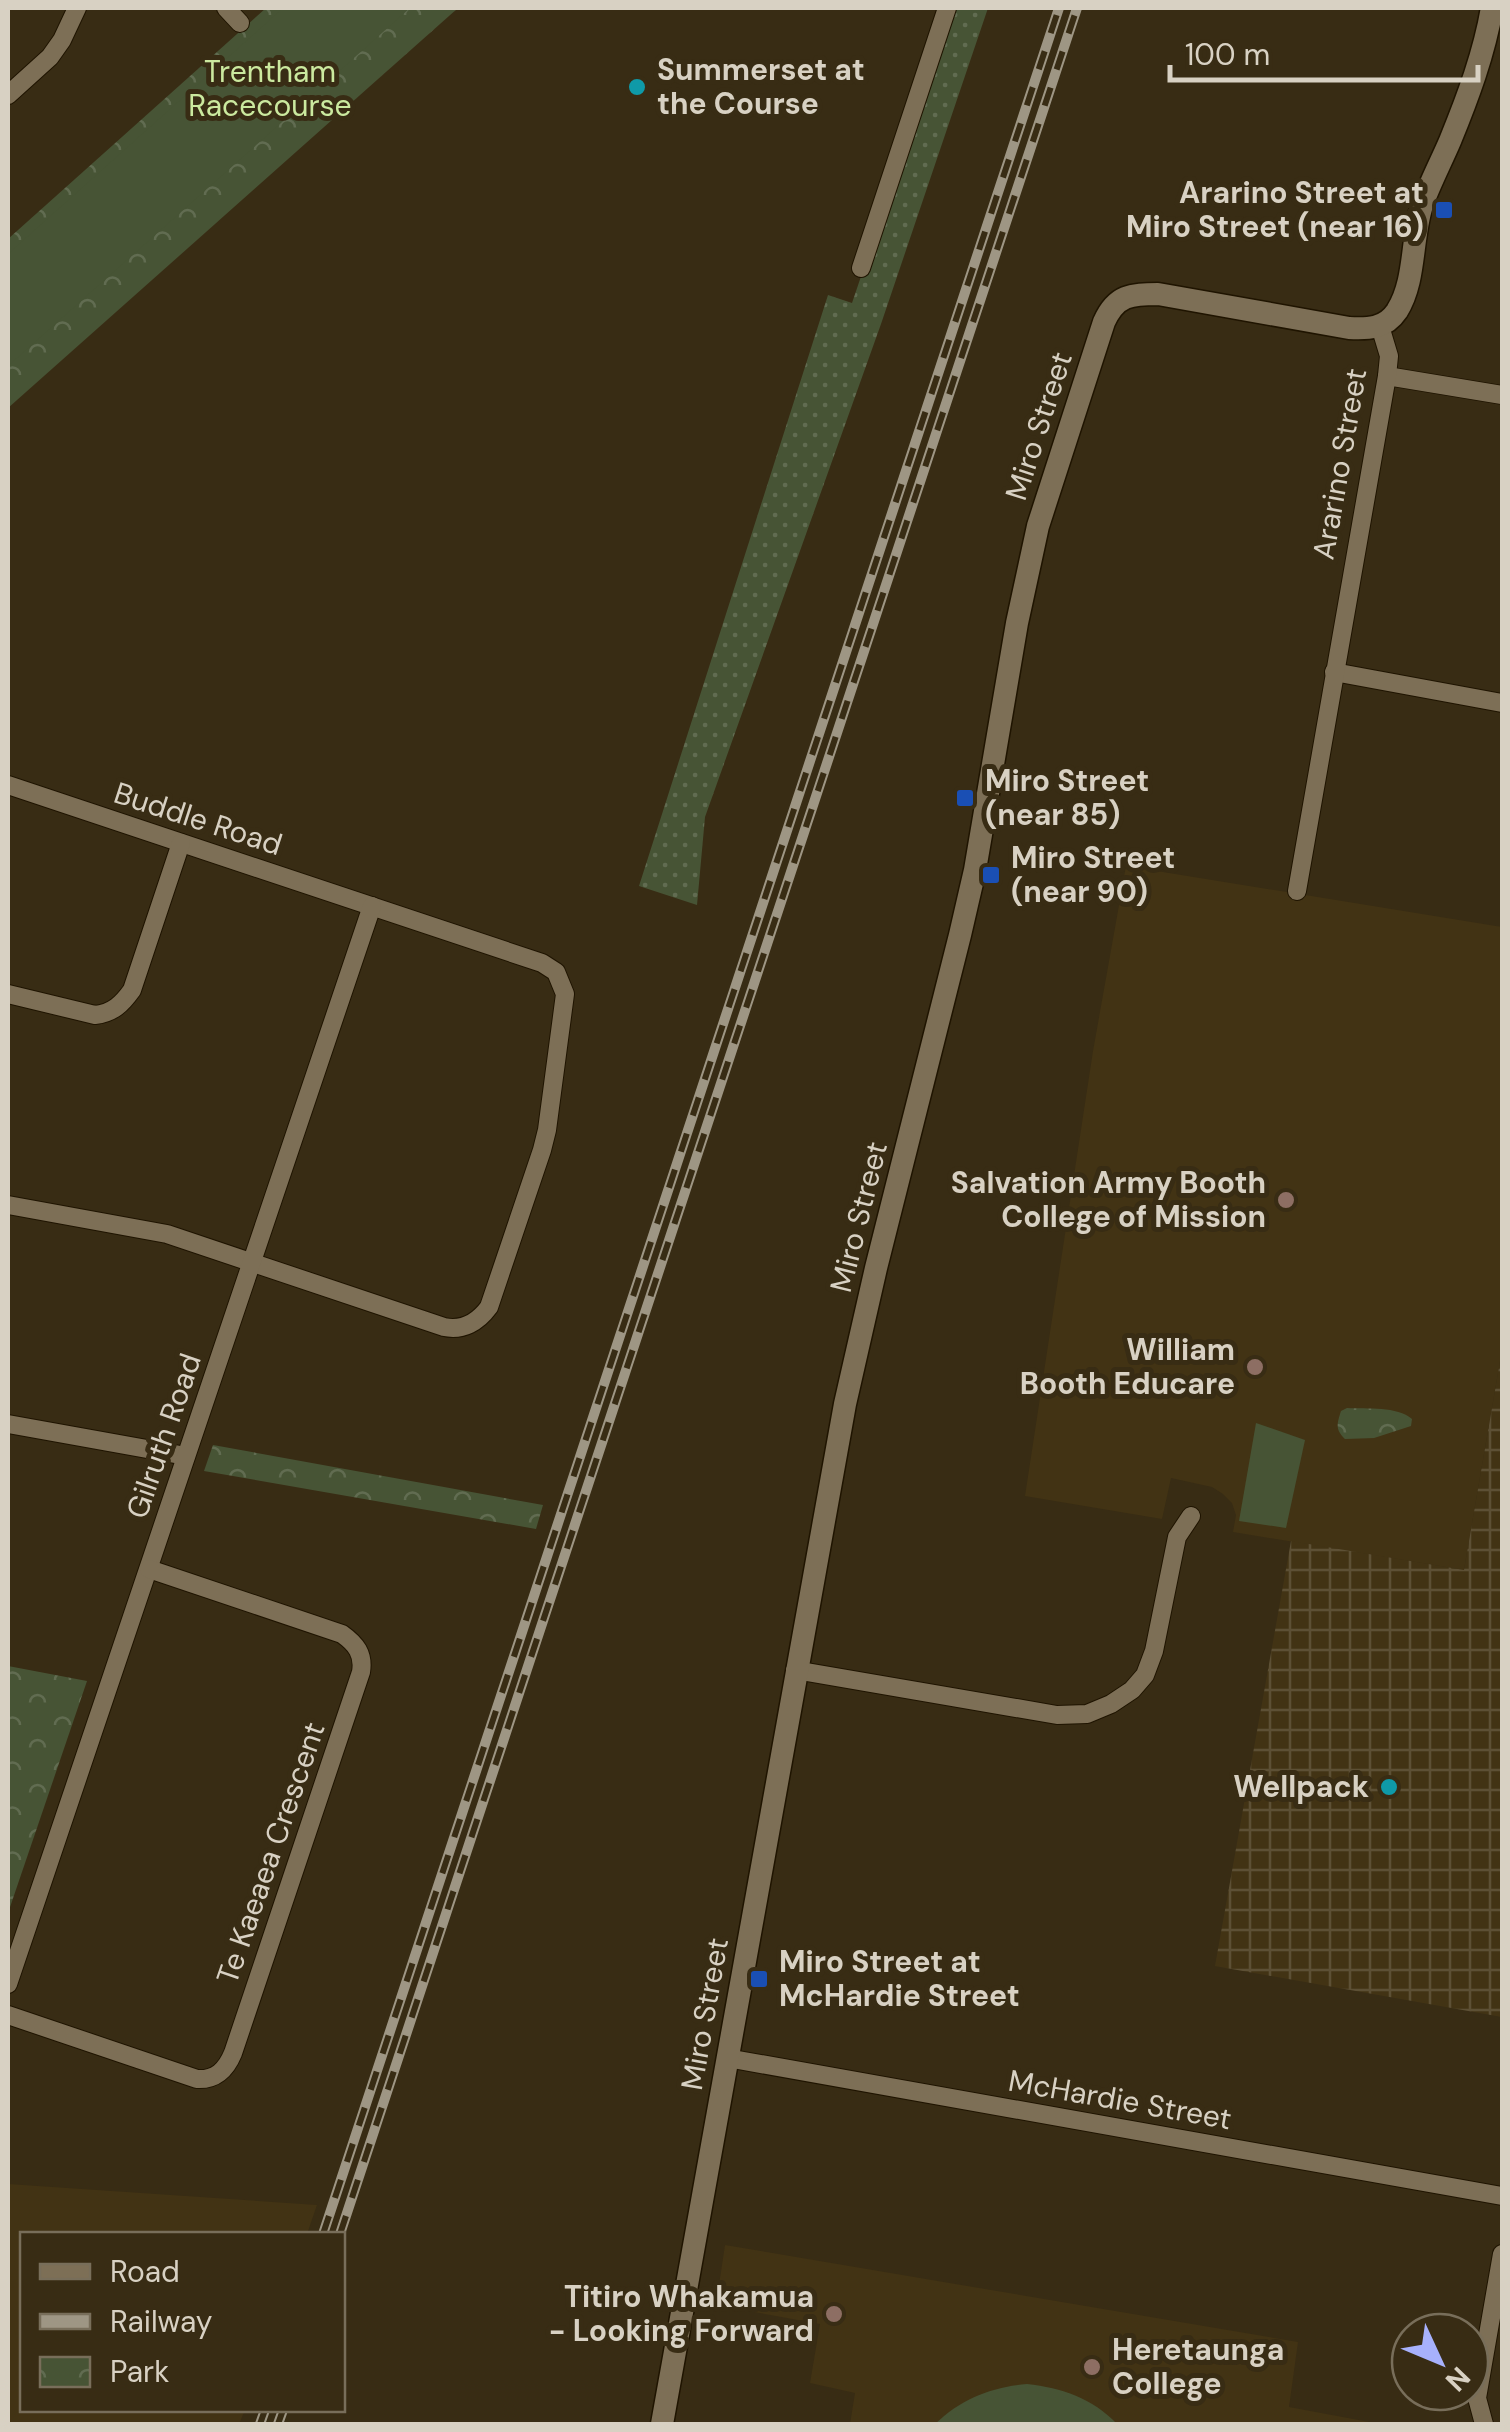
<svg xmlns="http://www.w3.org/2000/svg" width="1510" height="2432" font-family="'DM Sans',sans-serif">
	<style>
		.built { fill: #423314 }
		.industrial { fill: url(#industrial-grid) }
		.grass { fill: url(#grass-dots) }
		.park { fill: url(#park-crowns) }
		.pitch { fill: #475435 }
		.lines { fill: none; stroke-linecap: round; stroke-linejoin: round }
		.minor-casing { stroke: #1f1400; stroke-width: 20 }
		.tertiary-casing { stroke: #1f1400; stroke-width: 25 }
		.minor { stroke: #7d6f56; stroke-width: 18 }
		.tertiary { stroke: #7d6f56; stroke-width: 22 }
		.rail-casing { stroke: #9e9684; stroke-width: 10 }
		.rail { stroke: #382c14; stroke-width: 6; stroke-dasharray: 19; stroke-linecap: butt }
		.culture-dot { fill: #0f9aa8; stroke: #382c14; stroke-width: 4 }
		.transit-dot { fill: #1a4fb4; stroke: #382c14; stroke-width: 4 }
		.education-dot { fill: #8d6e63; stroke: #382c14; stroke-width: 4 }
		.labels { text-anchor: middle; stroke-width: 10; stroke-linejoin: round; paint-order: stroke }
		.poi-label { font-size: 30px; font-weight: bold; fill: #d8d1c3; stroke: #382c14; text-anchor: start }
		.park-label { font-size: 30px; fill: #cbe99f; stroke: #382c14 }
		.street-label { font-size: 30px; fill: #d8d1c3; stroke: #382c14 }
	</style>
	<defs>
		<pattern id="industrial-grid" width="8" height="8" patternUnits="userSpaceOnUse" patternTransform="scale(2.5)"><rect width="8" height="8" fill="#423314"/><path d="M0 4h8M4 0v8" fill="none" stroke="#5d5035"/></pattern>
		<pattern id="grass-dots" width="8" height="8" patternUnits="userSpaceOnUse" patternTransform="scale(2.5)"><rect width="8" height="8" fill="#475435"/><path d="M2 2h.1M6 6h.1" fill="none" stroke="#616c51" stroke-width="1.8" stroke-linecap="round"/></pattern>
		<pattern id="park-crowns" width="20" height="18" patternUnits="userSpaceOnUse" patternTransform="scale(2.5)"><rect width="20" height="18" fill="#475435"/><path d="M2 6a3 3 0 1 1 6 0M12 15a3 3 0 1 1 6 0" fill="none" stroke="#616c51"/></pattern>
	</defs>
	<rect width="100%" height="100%" fill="#382c14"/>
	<g class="built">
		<path d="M1126 866 1502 927V1350L1464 1570 1233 1532 1236 1515 1232 1503 1223 1494 1212 1487 1171 1478 1162 1519 1025 1496 1093 1051Z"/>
		<path d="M8 2184 317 2205 307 2234H22V2410H245L239 2424H8Z"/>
		<path d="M725 2245 1298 2342 1289 2407 1380 2424H850L855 2393 810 2383 820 2324 716 2305Z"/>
	</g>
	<path class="industrial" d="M1502 1350V2017L1215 1966 1291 1541 1464 1570Z"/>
	<path class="grass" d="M952 8H988L881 324 705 817 697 905 639 886 828 295 852 303Z"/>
	<g class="park">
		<path d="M266 8H458L8 408V239Z"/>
		<path d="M1347 1408C1367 1409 1397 1406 1412 1419L1411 1426 1374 1438 1345 1439C1335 1429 1337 1424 1341 1411Z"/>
		<path d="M213 1445 543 1505 536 1529 204 1471Z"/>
		<path d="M8 1666 87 1681 8 1913Z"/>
	</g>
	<g class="pitch">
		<path d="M283 8H410L8 366V254Z"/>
		<path d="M1256 1423 1305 1440 1286 1528 1239 1521Z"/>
		<path d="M1027 2384C1062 2388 1092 2398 1117 2424H935C961 2399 991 2387 1027 2384Z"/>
	</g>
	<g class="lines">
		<defs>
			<g id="minor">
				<path d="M226 8 240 23"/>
				<path d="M8 95 50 57 62 40 77 8"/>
				<path d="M861 268 947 8"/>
				<path d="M1387 376 1502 395"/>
				<path d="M1334 672 1502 703"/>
				<path d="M8 785 542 963 556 972 565 994 547 1130 542 1150 489 1307C478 1322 463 1331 444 1327L167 1234 8 1205"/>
				<path d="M1297 891 1387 376 1389 356 1380 326"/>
				<path d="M8 994 95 1015C113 1013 122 1004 132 990L181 843"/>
				<path d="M8 1424 186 1456"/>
				<path d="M795 1670 1057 1715 1087 1714 1111 1704 1132 1690 1145 1675 1154 1651 1177 1537 1191 1516"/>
				<path d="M8 1984 372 906"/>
				<path d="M8 2015 197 2079C216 2080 226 2070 233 2053L361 1672C364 1654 356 1644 342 1634L149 1569"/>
				<path d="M727 2058 1502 2196"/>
				<path d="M1484 2424 1477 2398 1502 2254"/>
			</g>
			<path id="tertiary" d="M662 2424 845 1404 876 1268 960 935 975 870 1017 623 1038 526 1104 322C1116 295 1131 294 1158 294L1349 328C1368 329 1385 329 1397 311 1416 281 1411 239 1422 205 1430 183 1441 162 1450 141 1468 97 1484 54 1492 8"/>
		</defs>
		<use href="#minor" class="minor-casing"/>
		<use href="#tertiary" class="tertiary-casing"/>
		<use href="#minor" class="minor"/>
		<use href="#tertiary" class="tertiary"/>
		<defs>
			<g id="rail">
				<path d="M323 2234 1059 8"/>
				<path d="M340 2234 1077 8"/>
				<path d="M260 2424 265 2410"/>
				<path d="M278 2424 283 2410"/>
			</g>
		</defs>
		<use href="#rail" class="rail-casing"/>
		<use href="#rail" class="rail"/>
	</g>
	<g class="culture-dot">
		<circle cx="637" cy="87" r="10"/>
		<circle cx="1389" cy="1787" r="10"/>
	</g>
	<g class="transit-dot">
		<rect x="1434" y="200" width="20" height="20" rx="5"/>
		<rect x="955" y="788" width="20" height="20" rx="5"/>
		<rect x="981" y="865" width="20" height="20" rx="5"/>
		<rect x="749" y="1969" width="20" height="20" rx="5"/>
	</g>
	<g class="education-dot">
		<circle cx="1286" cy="1200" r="10"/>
		<circle cx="1255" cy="1367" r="10"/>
		<circle cx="834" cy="2314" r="10"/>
		<circle cx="1092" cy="2367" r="10"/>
	</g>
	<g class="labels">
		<g class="poi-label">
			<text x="657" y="80">Summerset at<tspan x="657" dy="34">the Course</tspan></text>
			<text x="1424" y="203" text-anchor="end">Ararino Street at<tspan x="1424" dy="34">Miro Street (near 16)</tspan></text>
			<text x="985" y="791">Miro Street<tspan x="985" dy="34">(near 85)</tspan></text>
			<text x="1011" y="868">Miro Street<tspan x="1011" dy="34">(near 90)</tspan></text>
			<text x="1266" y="1193" text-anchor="end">Salvation Army Booth<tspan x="1266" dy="34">College of Mission</tspan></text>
			<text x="1235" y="1360" text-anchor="end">William<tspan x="1235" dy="34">Booth Educare</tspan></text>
			<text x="1369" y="1797" text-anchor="end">Wellpack</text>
			<text x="779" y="1972">Miro Street at<tspan x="779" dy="34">McHardie Street</tspan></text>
			<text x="814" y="2307" text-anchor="end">Titiro Whakamua<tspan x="814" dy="34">- Looking Forward</tspan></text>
			<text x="1112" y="2360">Heretaunga<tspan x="1112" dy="34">College</tspan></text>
		</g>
		<g class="park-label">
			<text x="270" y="82">Trentham<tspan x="270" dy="34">Racecourse</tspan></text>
		</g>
		<g class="street-label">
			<text transform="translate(1039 426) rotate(-72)" y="10">Miro Street</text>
			<text transform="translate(1340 464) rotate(-80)" y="10">Ararino Street</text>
			<text transform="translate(198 819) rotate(18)" y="10">Buddle Road</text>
			<text transform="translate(859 1217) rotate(-76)" y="10">Miro Street</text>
			<text transform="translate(164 1436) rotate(-71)" y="10">Gilruth Road</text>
			<text transform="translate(271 1853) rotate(-71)" y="10">Te Kaeaea Crescent</text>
			<text transform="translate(705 2014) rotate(-80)" y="10">Miro Street</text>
			<text transform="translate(1120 2100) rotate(10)" y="10">McHardie Street</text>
		</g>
	</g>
	<rect width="1510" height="2432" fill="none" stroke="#d8d1c3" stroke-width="20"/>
	<rect x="20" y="2232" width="325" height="180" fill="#382c14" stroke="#786e5a" stroke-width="2.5"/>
	<rect x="40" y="2264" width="50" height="15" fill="#7d6f56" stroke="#786e5a" stroke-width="2.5"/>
	<text x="110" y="2282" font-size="30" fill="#d8d1c3">Road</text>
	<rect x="40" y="2314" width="50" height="15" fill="#9e9684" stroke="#786e5a" stroke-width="2.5"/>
	<text x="110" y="2332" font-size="30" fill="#d8d1c3">Railway</text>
	<rect x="40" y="2357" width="50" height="30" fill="url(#park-crowns)" stroke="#786e5a" stroke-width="2.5"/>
	<text x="110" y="2382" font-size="30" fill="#d8d1c3">Park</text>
	<g transform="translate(1440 2362) rotate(134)"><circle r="48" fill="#382c14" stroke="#786e5a" stroke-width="2.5"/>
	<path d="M0-8L18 38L0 25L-18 38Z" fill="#a7b1fc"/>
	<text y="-15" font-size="28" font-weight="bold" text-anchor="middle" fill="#d8d1c3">N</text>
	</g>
	<path d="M1170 65v15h308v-15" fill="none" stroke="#d8d1c3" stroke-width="5"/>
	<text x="1185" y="65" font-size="30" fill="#d8d1c3" stroke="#382c14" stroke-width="8" paint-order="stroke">100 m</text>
</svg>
